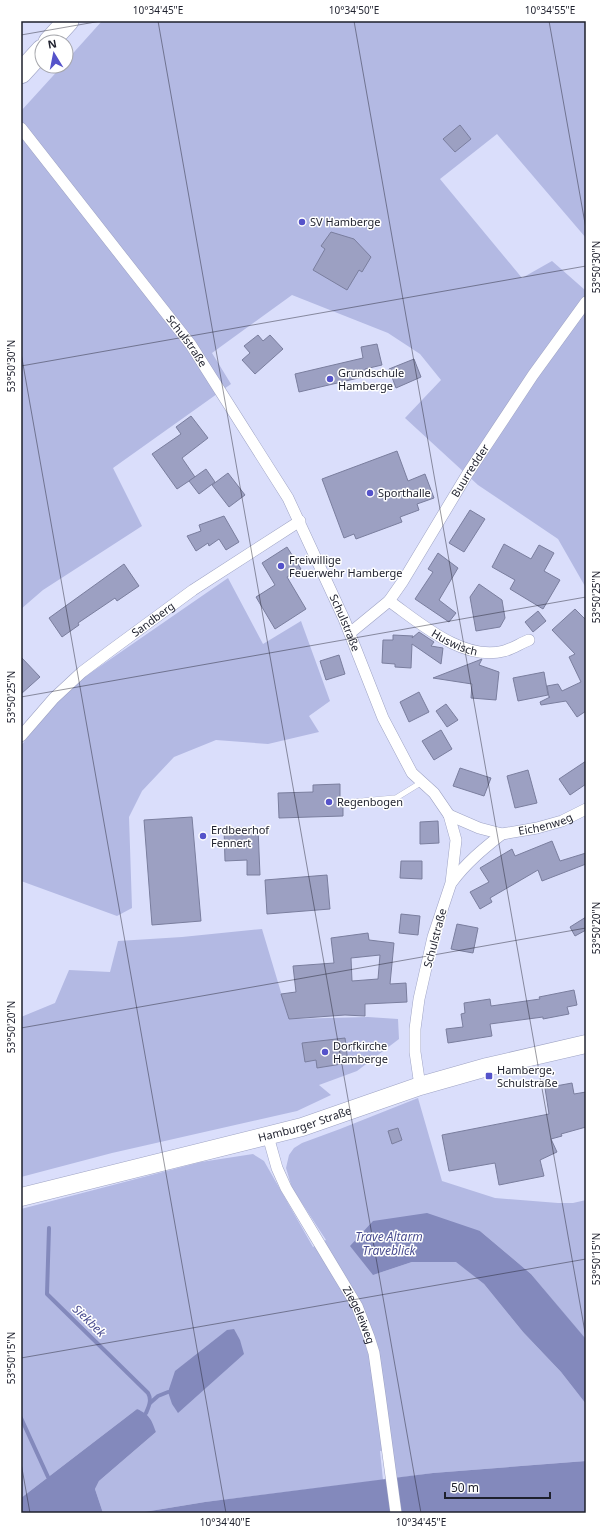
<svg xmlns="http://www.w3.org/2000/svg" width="607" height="1534" font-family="'Noto Sans',sans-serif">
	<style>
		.green { fill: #b3b9e3 }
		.water { fill: #8389bc }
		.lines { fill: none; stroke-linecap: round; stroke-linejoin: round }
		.stream { stroke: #8389bc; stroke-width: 4 }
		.building { fill: #9ca0c2; stroke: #7a7e9e; fill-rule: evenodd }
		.service-casing { stroke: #9ea3c4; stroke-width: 6 }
		.minor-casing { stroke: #9ea3c4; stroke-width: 12 }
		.primary-casing { stroke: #9ea3c4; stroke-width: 19 }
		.motorway-casing { stroke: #9ea3c4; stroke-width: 22 }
		.service { stroke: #fff; stroke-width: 5.5 }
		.minor { stroke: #fff; stroke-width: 11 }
		.primary { stroke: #fff; stroke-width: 18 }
		.motorway { stroke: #fff; stroke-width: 21 }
		.ticks { fill: none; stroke: #1e202d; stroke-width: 1; stroke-opacity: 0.45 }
		.poi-dot { fill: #5553ca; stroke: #fff; stroke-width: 1.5 }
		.labels { text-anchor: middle; stroke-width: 3; stroke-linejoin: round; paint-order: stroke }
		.poi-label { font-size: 11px; fill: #1e202d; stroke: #fff; text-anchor: start }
		.street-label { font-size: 11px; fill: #1e202d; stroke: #fff }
		.water-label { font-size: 12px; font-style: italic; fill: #4a4d90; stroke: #fff }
		.neatline { fill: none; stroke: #1e202d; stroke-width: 1.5 }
		.ticks-label { font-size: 10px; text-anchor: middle; fill: #1e202d }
	</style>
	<rect width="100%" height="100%" fill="#dadefb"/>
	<g class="green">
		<path d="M102 21H586V238L497 134 440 179 522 278 552 261 585 290 586 288V588L558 539 478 485 405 418 441 380 420 354 388 333 292 295 212 353 231 384 113 468 142 526 43 590 21 609V111L62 66H66V61Z"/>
		<path d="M228 578 263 644 301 621 330 701 309 716 319 732 268 744 216 740 174 757 142 791 129 817 132 908 117 916 21 881V746L39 721 73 685Z"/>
		<path d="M262 929 289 1019 368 1017 398 1019 399 1039 357 1071 319 1085 331 1095 297 1111 112 1153 21 1177V1017L55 1003 69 970 110 972 118 941 182 937Z"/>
		<path d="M418 1098 442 1181 495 1198 558 1203H573L586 1200V1340L531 1274 480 1231 373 1275 412 1262 456 1261 484 1284 523 1332 561 1372 586 1404V1461L433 1473 397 1478 391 1449 380 1451 383 1480 205 1502 138 1513H103L95 1489 99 1481 156 1432 137 1409 21 1498V1209L201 1162 253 1154 264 1161 313 1247 326 1240 292 1188 286 1168 289 1155 294 1148 302 1143 340 1129Z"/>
	</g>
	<g class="water">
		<path d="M427 1213 480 1231 531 1274 585 1338 586 1404 561 1372 523 1332 484 1284 456 1262H412L373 1275 350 1246 373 1221Z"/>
		<path d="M234 1329 240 1340 244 1354 178 1413 172 1404 168 1392 175 1371 227 1330Z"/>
		<path d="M137 1409C150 1415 151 1419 156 1432L99 1481 95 1489 103 1513H21V1498Z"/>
		<path d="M586 1461V1512L138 1513 205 1502 433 1473Z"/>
	</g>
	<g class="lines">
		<g class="stream">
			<path d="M49 1228 47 1294 148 1393C152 1400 149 1406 146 1413"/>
			<path d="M150 1403 158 1396 168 1392"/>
			<path d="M21 1418 48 1477"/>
		</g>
	</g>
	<g class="building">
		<path d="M460 125 471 139 455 152 443 139Z"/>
		<path d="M331 232 354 239 371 257 362 272 359 270 347 290 313 270 325 249 321 246Z"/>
		<path d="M258 335 263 341 270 335 283 349 255 374 242 360 250 353 244 346Z"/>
		<path d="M377 344 382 365 365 369 367 376 299 392 295 374 363 358 361 347Z"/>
		<path d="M414 359 421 377 396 388 389 369Z"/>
		<path d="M191 416 208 438 182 458 195 477 177 489 152 454 181 434 176 427Z"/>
		<path d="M397 451 408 481 425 474 434 498 417 504 419 510 400 517 402 522 356 539 354 534 344 538 322 479Z"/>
		<path d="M206 469 215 482 199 494 189 481Z"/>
		<path d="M228 473 245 495 229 507 212 485Z"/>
		<path d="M470 510 485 519 464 552 449 543Z"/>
		<path d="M224 516 239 542 226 550 219 539 209 546 208 543 196 551 187 536 201 531 199 525Z"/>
		<path d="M504 544 531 559 539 545 554 553 544 571 560 580 543 609 510 589 515 580 492 567Z"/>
		<path d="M287 547 301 569 287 577 306 609 275 629 256 597 275 585 262 563Z"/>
		<path d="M438 553 458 568 439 600 456 613 449 622 415 599 433 572 428 569Z"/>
		<path d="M124 564 139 586 117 601 115 598 78 623 79 625 62 637 49 618Z"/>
		<path d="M479 584 502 600 505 618 500 627 476 631 470 597Z"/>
		<path d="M575 609 586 620V711L577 717 566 701 541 705 540 702 550 697H549L547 686 558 684 562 691 581 682 569 657 575 654 552 630Z"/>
		<path d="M538 611 546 621 533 632 525 622Z"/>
		<path d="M419 632 434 642 431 646 443 648 441 664 412 644 411 668 395 667V664L382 663 383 640H393V635L413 636 412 638Z"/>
		<path d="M339 655 345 674 326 680 320 661Z"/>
		<path d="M21 657 40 677 21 694Z"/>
		<path d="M482 659 479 665 499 672 496 700 471 698 472 684 433 678Z"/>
		<path d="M544 672 548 695 518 701 513 678Z"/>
		<path d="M419 692 429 712 409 722 400 702Z"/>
		<path d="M446 704 458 720 447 727 436 711Z"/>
		<path d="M441 730 452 749 434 760 422 741Z"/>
		<path d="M586 761V784L570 795 559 779Z"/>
		<path d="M460 768 491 778 484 796 453 786Z"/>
		<path d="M528 770 537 803 515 808 507 776Z"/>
		<path d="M340 784V799H343V816L279 818 278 793 313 792V785Z"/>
		<path d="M192 817 201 921 152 925 144 820Z"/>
		<path d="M438 821 439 843 420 844V822Z"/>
		<path d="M224 828H258L260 875H247V860L225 861Z"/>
		<path d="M552 841 560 861 586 853V864L542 881 538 870 490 898 492 902 480 909 470 892 489 882 480 868 512 849 515 856Z"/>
		<path d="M401 861H422V879L400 878Z"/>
		<path d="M327 875 330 909 267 914 265 880Z"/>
		<path d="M401 914 420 916 418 935 399 933Z"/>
		<path d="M586 917V930L575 936 570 927Z"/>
		<path d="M457 924 478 928 473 953 451 949Z"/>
		<path d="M368 933 369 940 394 943 390 984 406 983 407 1002 365 1004V1016L345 1015 289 1019 281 994 296 992 293 966 334 963 331 938ZM380 955 378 979 352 981 351 958Z"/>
		<path d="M574 990 577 1005 567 1007 569 1014 543 1019V1017L490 1024 492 1036 448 1043 446 1029 463 1027 461 1014 465 1013 464 1003 490 999 491 1006 540 999 539 997Z"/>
		<path d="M345 1038 348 1063 317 1068 316 1060 305 1062 302 1043Z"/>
		<path d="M572 1083 574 1094 586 1092V1127L561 1134 562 1136 551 1139 557 1152 540 1160 544 1176 499 1185 495 1163 449 1171 442 1135 549 1114 545 1088Z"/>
		<path d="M398 1128 402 1140 392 1144 388 1131Z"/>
	</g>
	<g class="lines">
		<defs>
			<path id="service" d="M352 802 396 798 422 782"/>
			<g id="minor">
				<path id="s1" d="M21 128 191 345 288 498 344 619 383 718 412 773 434 793 449 815 456 840 451 883 433 937 419 999 415 1029V1052L420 1086"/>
				<path id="s2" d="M389 601C419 622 463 662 504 651 512 649 521 643 529 640"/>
				<path id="s3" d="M350 633 389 601 403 581 468 473 533 375 586 302"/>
				<path id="s4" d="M21 736 54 698 82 672 110 651 193 590 300 521"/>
				<path id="s5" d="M449 815 479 828 502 834 537 828 562 821 586 809"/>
				<path d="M452 882C466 863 483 849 502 834"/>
				<path id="s6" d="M268 1136 277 1168 286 1188 345 1286 357 1306 369 1337 374 1353 380 1395 396 1513"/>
			</g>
			<g id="primary">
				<path id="s7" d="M21 1197 302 1127 420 1086 487 1067 586 1044"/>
			</g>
			<g id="motorway">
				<path d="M49 42 68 21"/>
				<path d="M21 73 42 50"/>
			</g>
		</defs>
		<use href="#service" class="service-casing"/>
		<use href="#minor" class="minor-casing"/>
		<use href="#primary" class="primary-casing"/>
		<use href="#motorway" class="motorway-casing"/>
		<use href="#service" class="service"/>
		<use href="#minor" class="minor"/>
		<use href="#primary" class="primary"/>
		<use href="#motorway" class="motorway"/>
	</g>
	<path class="ticks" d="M158 21 421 1513M354 21 586 1338M549 21 586 229M21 35 101 21M21 353 226 1513M21 366 586 266M21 697 586 597M21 1028 586 928M21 1358 586 1259M21 1463 30 1513"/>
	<g class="poi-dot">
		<circle cx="302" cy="222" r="4"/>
		<circle cx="330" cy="379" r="4"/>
		<circle cx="370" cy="493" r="4"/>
		<circle cx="281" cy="566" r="4"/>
		<circle cx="329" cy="802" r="4"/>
		<circle cx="203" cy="836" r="4"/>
		<circle cx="325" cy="1052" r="4"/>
		<rect x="485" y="1072" width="8" height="8" rx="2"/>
	</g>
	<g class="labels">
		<g class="poi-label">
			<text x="310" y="226">SV Hamberge</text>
			<text x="338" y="377">Grundschule<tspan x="338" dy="13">Hamberge</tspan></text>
			<text x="378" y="497">Sporthalle</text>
			<text x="289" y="564">Freiwillige<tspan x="289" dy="13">Feuerwehr Hamberge</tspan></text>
			<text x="337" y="806">Regenbogen</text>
			<text x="211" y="834">Erdbeerhof<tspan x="211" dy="13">Fennert</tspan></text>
			<text x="333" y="1050">Dorfkirche<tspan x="333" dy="13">Hamberge</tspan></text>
			<text x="497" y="1074">Hamberge,<tspan x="497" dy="13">Schulstraße</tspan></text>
		</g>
		<g class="street-label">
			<text dy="4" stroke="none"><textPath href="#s1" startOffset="270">Schulstraße</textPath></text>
			<text dy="4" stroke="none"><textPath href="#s3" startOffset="204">Buurredder</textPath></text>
			<text dy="4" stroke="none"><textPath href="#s4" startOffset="177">Sandberg</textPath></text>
			<text dy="4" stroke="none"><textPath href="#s1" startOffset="594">Schulstraße</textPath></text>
			<text dy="4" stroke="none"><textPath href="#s2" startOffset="78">Huswisch</textPath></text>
			<text dy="4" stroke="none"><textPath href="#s5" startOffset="101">Eichenweg</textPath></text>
			<text transform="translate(435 938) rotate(-75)" y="4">Schulstraße</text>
			<text dy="4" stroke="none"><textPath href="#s7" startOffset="293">Hamburger Straße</textPath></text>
			<text dy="4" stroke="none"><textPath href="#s6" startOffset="202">Ziegeleiweg</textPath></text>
		</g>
		<g class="water-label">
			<text x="389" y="1241">Trave Altarm<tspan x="389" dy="14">Traveblick</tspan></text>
			<text transform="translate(89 1321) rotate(44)" y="4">Siekbek</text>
		</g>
	</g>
	<rect width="607" height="1534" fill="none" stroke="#ffffff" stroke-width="44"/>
	<g transform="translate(54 54) rotate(350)"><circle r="19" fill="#ffffff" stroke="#a5a6ab"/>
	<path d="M0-3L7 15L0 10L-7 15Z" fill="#5553ca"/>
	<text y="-6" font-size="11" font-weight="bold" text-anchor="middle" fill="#1e202d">N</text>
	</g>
	<path d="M445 1492v6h105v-6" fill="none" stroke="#1e202d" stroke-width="2"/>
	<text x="451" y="1492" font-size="12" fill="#1e202d" stroke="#ffffff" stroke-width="3" paint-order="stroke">50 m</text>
	<rect x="22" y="22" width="563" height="1490" class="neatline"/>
	<g class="ticks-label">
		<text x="158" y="14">10°34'45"E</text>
		<text x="354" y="14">10°34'50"E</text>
		<text x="550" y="14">10°34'55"E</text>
		<text transform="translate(596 267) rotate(-90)" y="4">53°50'30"N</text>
		<text transform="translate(11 366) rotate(-90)" y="4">53°50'30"N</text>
		<text transform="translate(596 597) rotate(-90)" y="4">53°50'25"N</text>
		<text transform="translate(11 697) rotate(-90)" y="4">53°50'25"N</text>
		<text transform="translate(596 928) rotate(-90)" y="4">53°50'20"N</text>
		<text transform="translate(11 1027) rotate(-90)" y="4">53°50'20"N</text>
		<text transform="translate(596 1259) rotate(-90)" y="4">53°50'15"N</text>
		<text transform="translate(11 1358) rotate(-90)" y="4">53°50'15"N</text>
		<text x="225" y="1526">10°34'40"E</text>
		<text x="421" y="1526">10°34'45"E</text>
	</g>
</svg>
